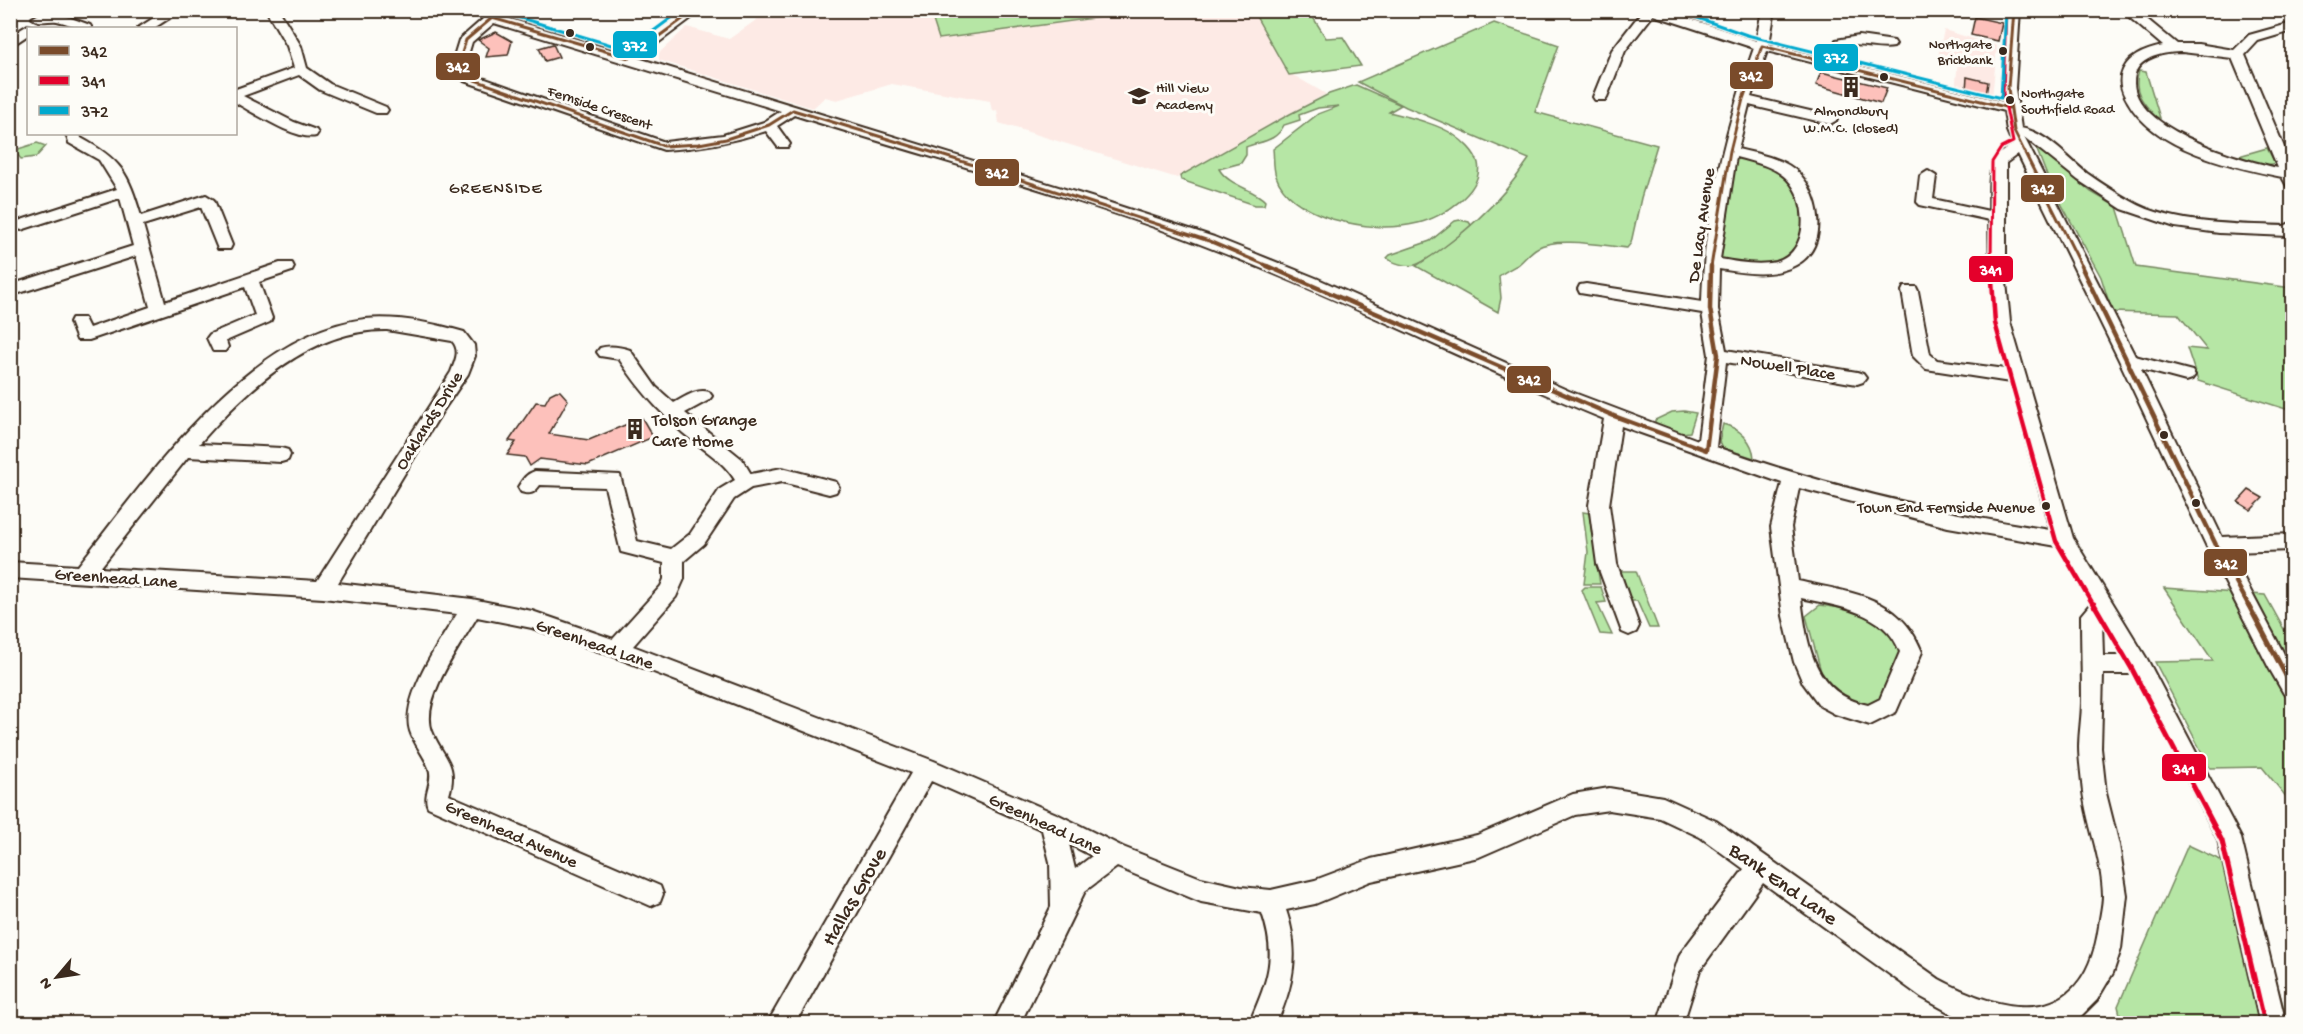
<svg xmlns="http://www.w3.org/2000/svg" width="2303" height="1034" font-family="'Gochi Hand',sans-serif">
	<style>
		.built { fill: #fdeae5 }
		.green { fill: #b6e6a5; stroke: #788862; stroke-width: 1.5 }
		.building { fill: #fdc1bb; stroke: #3b2a1e; stroke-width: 1.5 }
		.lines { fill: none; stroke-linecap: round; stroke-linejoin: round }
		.minor-casing { stroke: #3b2a1e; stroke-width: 4 }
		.minor { fill: #fdfcf7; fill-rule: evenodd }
		.bus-1-far2-casing { stroke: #fdfcf7; stroke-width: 6 }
		.bus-1-far1-casing { stroke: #fdfcf7; stroke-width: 9 }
		.bus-1-casing { stroke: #fdfcf7; stroke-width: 10 }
		.bus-2-far2-casing { stroke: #fdfcf7; stroke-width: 6 }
		.bus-2-far1-casing { stroke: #fdfcf7; stroke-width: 9 }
		.bus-2-casing { stroke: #fdfcf7; stroke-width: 10 }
		.bus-3-casing { stroke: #fdfcf7; stroke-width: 6 }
		.bus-1-far2 { stroke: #7a4b2a; stroke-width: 3 }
		.bus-1-far1 { stroke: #7a4b2a; stroke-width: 4.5 }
		.bus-1 { stroke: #7a4b2a; stroke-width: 5 }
		.bus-2-far2 { stroke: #e4002b; stroke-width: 3 }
		.bus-2-far1 { stroke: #e4002b; stroke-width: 4.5 }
		.bus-2 { stroke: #e4002b; stroke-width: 5 }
		.bus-3 { stroke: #00a9ce; stroke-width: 3 }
		.bus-dot { fill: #3b2a1e; stroke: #fdfcf7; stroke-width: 2 }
		.labels { text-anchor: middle; stroke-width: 6; stroke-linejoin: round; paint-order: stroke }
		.far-bus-label { font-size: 14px; fill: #3b2a1e; stroke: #fdfcf7; text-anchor: end }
		.far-poi-label { font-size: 15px; fill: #3b2a1e; stroke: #fdfcf7; text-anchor: start }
		.far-street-label { font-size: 15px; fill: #3b2a1e; stroke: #fdfcf7 }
		.far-neighbourhood-label { font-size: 16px; letter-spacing: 1.5px; fill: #3b2a1e; stroke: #fdfcf7 }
		.bus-label { font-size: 16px; fill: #3b2a1e; stroke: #fdfcf7; text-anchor: end }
		.street-label { font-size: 18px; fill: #3b2a1e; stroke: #fdfcf7 }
		.poi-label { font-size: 18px; fill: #3b2a1e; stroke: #fdfcf7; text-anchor: start }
		.near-street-label { font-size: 21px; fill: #3b2a1e; stroke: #fdfcf7 }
		.line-badge { stroke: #fdfcf7; stroke-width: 2 }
		.badge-label { font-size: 16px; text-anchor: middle; font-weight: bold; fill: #fff }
	</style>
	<rect width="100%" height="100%" fill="#fdfcf7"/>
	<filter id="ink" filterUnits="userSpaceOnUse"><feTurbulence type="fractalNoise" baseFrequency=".0167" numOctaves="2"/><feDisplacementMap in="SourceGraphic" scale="12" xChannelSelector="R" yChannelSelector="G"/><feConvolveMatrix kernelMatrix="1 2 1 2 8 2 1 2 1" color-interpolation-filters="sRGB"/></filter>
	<g filter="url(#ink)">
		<g class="built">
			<path d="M1309 10 1326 38 1343 37 1361 66 1293 75 1326 94 1177 178 999 123 997 110 992 111 990 101 892 84 837 100 825 97 813 108 659 60V53L687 27 729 39 769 11Z"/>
			<path d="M1944 30 1997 46 1992 99 1955 91 1958 61 1938 56Z"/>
		</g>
		<g class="green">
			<path d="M1099 10 1102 17 939 39 930 11Z"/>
			<path d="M1253 11H1309L1326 38 1343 37 1361 66 1289 75Z"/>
			<path d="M1494 23 1559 45 1535 112 1657 145 1641 198 1631 243 1627 248C1605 246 1556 236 1537 248 1530 252 1525 259 1519 264 1512 268 1506 271 1499 276L1501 298 1498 312 1416 266C1463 235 1497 207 1529 159L1406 107 1358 82Z"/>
			<path d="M2139 71 2146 72 2160 118 2156 117C2143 103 2132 91 2139 71Z"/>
			<path d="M1356 85 1401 105 1389 112C1408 117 1439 124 1454 135 1463 141 1475 152 1478 163 1484 191 1442 218 1418 223 1388 230 1362 227 1332 219 1311 212 1284 200 1276 176 1273 168 1274 157 1273 149L1318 114 1339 106 1318 108 1299 115 1300 120 1284 125C1276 142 1261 141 1246 147V155L1241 163 1219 169C1229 186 1254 189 1265 201L1264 205H1255L1181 180 1180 176 1290 114 1329 94Z"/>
			<path d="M37 143 46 146 36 157 21 159 17 154 18 149Z"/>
			<path d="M2035 145 2091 192 2117 207 2136 267 2292 288V411L2198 381 2187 348 2207 350 2178 314 2112 312 2101 277 2049 181Z"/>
			<path d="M2267 148 2275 163 2264 166 2232 158Z"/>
			<path d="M1730 151 1793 176 1809 235 1783 265 1711 263Z"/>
			<path d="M1460 220 1469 222 1471 225C1460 235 1428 261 1415 265 1406 267 1393 263 1387 258L1390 255 1430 241 1455 221Z"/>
			<path d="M1684 411 1696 413 1690 432 1681 433 1655 425V420L1672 412Z"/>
			<path d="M1723 424C1739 428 1753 441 1754 458L1723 448 1719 442Z"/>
			<path d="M1583 512 1589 513 1600 584H1584L1588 552Z"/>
			<path d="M1619 571H1636L1658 628H1649L1637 601H1628Z"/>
			<path d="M1585 587H1601L1606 602 1597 603 1612 635 1600 634 1582 590Z"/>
			<path d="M2164 588 2265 595 2292 644V804L2262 767 2210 768 2155 662 2213 661Z"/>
			<path d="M1820 605 1862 611 1892 626 1906 652 1886 704 1862 710 1836 700 1823 679 1806 616Z"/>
			<path d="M2188 845 2246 872 2288 1023H2122L2118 1006Z"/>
		</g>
		<g class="building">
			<path d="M1975 17 2002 23 1998 41 1971 35Z"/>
			<path d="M496 32 512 41 508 55 486 57 489 48 478 40Z"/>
			<path d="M553 44 559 57 545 61 539 48Z"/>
			<path d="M1821 72 1887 88 1881 103 1816 85Z"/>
			<path d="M1967 77 1988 82 1986 95 1966 90Z"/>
			<path d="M556 391H560L568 400 549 434 589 440 642 418 653 437 588 465 540 459 530 466 525 457 507 455 516 442 509 441 536 402 545 403 550 394Z"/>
			<path d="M2249 490 2263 498 2251 510 2238 502Z"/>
		</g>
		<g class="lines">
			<defs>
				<g id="minor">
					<path d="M166 10H182L154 28H138Z"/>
					<path d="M266 10H279L301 46 307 68 330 84 386 107 388 110 386 113H376L320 90 299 75 243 96 294 122 316 130 318 133 316 136C297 141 253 112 236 103V89L294 68 287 46Z"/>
					<path d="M471 10H488L497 15 626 54 687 10H702L638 58 1104 201 1214 237 1316 278 1569 391 1698 440 1709 355 1702 313 1586 294 1580 293 1578 289 1580 285 1586 284 1702 302C1704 216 1725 129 1754 48L1653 15 1625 51 1607 97 1605 100H1595L1593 97 1612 50 1643 10H1664L1756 41 1762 10H1775L1769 44 1827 58 1836 40 1859 36 1894 41 1896 44 1894 47C1879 50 1862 43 1846 46L1839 61 2003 102 2001 88 2007 10H2020L2015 88 2021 128C2048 133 2067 158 2088 174 2101 183 2116 193 2131 201 2172 225 2237 224 2284 226L2292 222V235L2288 236 2219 233 2175 227 2122 209 2078 180 2024 137 2135 356 2192 371 2195 375 2192 379 2186 381 2141 369 2222 537 2292 534V550L2230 552 2292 669V696L2284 694 2269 668 2206 545 2119 360 2018 154 2006 163V282L2010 322 2073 538 2147 659 2241 838 2286 1024H2260L2218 840 2133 674H2103L2101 748 2106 793 2119 845 2127 895 2121 949 2113 973 2097 1000 2079 1018 2065 1024H1978L1952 1014 1921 997 1763 883 1700 970 1683 1024H1657L1680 954 1744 869 1700 837 1660 818 1609 810 1575 815 1479 857 1371 881 1315 904 1286 910C1300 951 1294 986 1276 1024H1249C1267 981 1278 959 1262 913L1201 902 1117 867 1085 891 1020 1024H993L1051 907 1050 862 1042 830 931 781 795 1024H767L911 773 610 655 532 628 477 617C462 643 420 699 432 731 442 757 459 763 449 795L660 886 663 894 660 902 651 906 428 807C422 794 434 782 429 768 424 755 414 744 410 731 400 698 440 641 457 614L323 598 10 578V562L78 566C147 479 246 333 365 319 397 316 433 323 464 332L474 345 475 356 468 374 442 412 338 583 472 599 532 611 613 639 661 586 664 579V563L621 552 605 487 540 485C534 493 531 495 521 492L518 487C523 479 526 474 535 471L620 475 637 541 671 549 690 534 720 489 735 480C723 460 701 448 683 433 656 408 639 389 619 359L600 356 597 352 600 348C610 345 621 347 630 350L656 387 674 403C685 397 697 388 709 392L712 396 709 400 685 413 742 459 751 474 782 468 836 482 839 487 836 492 829 494 782 482 751 488 734 499 704 544 684 561V579L676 597 633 646 934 761 1059 815 1123 847 1201 878 1241 887 1271 890 1315 880 1371 859 1477 835 1573 794 1609 788 1663 797 1716 821 1939 979C2011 1018 2085 1027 2099 926 2100 916 2103 905 2103 895 2102 857 2085 820 2082 783 2081 771 2079 759 2079 747 2079 732 2082 717 2082 701 2082 673 2081 644 2081 615L2091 603 2057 546 1948 527 1799 488 1791 527 1798 581C1851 593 1900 595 1922 652L1896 712 1870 725 1835 714 1820 706 1803 683 1794 662 1783 616 1771 527 1782 483 1621 426 1609 505 1617 564 1639 626 1636 632 1629 635 1622 632 1597 564 1589 505 1604 419C1470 364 1341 298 1205 246 1071 194 931 159 794 115L777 126 790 144 788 147H778L766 131C732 142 700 148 664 150L464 81 451 66 459 40 483 19ZM494 23 781 111 764 122 723 135 665 142 474 75 465 65 472 42ZM1767 51 2004 111 2007 131 2013 145C1984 159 1990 181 1989 211L1933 199 1936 176 1928 171 1920 176 1917 202 1920 205 1989 220 1990 282 1994 322 2006 369 1937 360 1930 354 1918 291 1916 287H1904L1902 291 1913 356 1926 369 2010 382 2050 530C1936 513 1824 485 1716 447L1726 362 1857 384 1863 382 1866 378 1863 374 1857 372 1726 350 1718 309 1719 269C1744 273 1772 278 1796 265 1831 247 1821 190 1794 169 1778 157 1757 154 1738 149L1749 105 1830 124 1837 120 1835 117 1751 97ZM1736 157C1754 162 1774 166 1787 179 1809 201 1810 252 1776 262 1758 266 1737 262 1720 259ZM387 330 452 341C461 351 455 361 451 372L317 581 100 568 188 457 281 462 288 460 290 455 288 450 281 448 199 444C247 389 310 329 387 330ZM1801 598C1838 606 1886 612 1900 652L1880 699 1868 705C1814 694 1807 646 1801 598ZM2102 621 2122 656H2103ZM1069 844 1092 856 1075 869Z"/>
					<path d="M2121 10H2136L2177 44H2198L2234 50 2249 35 2292 23V31L2258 41 2245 55 2292 166V187L2287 186 2282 177C2232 167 2155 150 2128 102 2123 94 2119 85 2121 76 2126 56 2145 50 2163 46ZM2182 52 2232 58 2278 168C2242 160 2122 127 2135 74 2140 56 2166 52 2182 52Z"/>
					<path d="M57 13 90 25 92 28C78 29 70 24 57 21 48 20 40 24 32 18L39 14Z"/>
					<path d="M28 25 34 28H28V35L10 47V36Z"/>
					<path d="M66 134H80L81 138C121 160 128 172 141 216L206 195 214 200 232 245 230 249H218L201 207 143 225 165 302 280 263H292L294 267 292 271 259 282 272 318 270 322 226 341 228 347 225 351H213L207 338 210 334 255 315 245 287 89 340H77L70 322 72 318H84L89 328 150 307 136 256 10 296V285L133 246 120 198 21 230 13 225 15 222 117 189 99 160 69 143Z"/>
				</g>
			</defs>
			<use href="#minor" class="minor-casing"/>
			<use href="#minor" class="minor"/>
			<defs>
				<g id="bus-1-far2">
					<path d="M695 10 629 58 492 18 466 40 458 66 469 78 664 146 699 144 726 139 769 125 793 110 990 170 1209 241 1270 267"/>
					<path d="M2014 10 2008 88 2014 131 2082 267"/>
					<path d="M1711 267 1730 151 1743 99 1762 46 2009 108"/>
				</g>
				<g id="bus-1-far1">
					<path d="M1267 266 1614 416 1706 450 1718 355 1710 309 1711 266"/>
					<path d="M2081 266 2216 545 2249 606"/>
				</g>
				<path id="bus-1" d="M2248 604 2292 687"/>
				<path id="bus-2-far2" d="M1991 267 1992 162 2001 148 2013 142 2003 93 2006 10"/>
				<path id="bus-2-far1" d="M1991 266 1995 323 2056 541 2094 606"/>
				<path id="bus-2" d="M2094 604 2132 669 2222 841 2265 1024"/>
				<g id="bus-3">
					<path d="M494 10 628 50 682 10"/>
					<path d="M1675 10 1747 35 2001 98 2006 10"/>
				</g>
			</defs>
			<use href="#bus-1-far2" class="bus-1-far2-casing"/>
			<use href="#bus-1-far1" class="bus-1-far1-casing"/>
			<use href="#bus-1" class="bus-1-casing"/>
			<use href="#bus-2-far2" class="bus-2-far2-casing"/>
			<use href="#bus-2-far1" class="bus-2-far1-casing"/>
			<use href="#bus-2" class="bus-2-casing"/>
			<use href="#bus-3" class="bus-3-casing"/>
			<use href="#bus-1-far2" class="bus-1-far2"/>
			<use href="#bus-1-far1" class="bus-1-far1"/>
			<use href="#bus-1" class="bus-1"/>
			<use href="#bus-2-far2" class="bus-2-far2"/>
			<use href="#bus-2-far1" class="bus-2-far1"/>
			<use href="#bus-2" class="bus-2"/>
			<use href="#bus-3" class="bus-3"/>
		</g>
	</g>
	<defs>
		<symbol id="building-bare" viewBox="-9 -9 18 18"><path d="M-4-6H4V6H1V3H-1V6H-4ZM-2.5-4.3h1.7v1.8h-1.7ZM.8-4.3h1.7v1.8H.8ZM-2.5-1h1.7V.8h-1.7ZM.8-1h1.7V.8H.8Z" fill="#3b2a1e" stroke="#fdfcf7" stroke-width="2.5" paint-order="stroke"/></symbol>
		<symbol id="school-bare" viewBox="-9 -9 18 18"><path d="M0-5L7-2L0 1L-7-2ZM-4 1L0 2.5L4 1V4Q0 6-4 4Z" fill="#3b2a1e" stroke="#fdfcf7" stroke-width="2.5" paint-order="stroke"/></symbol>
	</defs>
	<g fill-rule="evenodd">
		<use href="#building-bare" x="1836" y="72" width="30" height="30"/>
		<use href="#school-bare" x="1124" y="81" width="30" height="30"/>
		<use href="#building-bare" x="620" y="414" width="30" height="30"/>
	</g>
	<g class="bus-dot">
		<circle cx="570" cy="33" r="5"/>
		<circle cx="590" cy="47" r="5"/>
		<circle cx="2003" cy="51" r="5"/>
		<circle cx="1884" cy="77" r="5"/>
		<circle cx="2010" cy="100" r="5"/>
		<circle cx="2164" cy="435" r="5"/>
		<circle cx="2196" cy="503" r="5"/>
		<circle cx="2046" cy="506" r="5"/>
	</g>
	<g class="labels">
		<g class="far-bus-label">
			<text x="1992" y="48">Northgate<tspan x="1992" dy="16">Brickbank</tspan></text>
			<text x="2021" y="97" text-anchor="start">Northgate<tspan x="2021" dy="16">Southfield Road</tspan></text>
		</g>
		<g class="far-poi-label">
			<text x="1156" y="92">Hill View<tspan x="1156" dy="17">Academy</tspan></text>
			<text x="1851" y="115" text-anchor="middle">Almondbury<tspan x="1851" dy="17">W.M.C. (closed)</tspan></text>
		</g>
		<g class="far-street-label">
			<text transform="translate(600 107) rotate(19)" y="5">Fernside Crescent</text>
		</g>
		<g class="far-neighbourhood-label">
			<text x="496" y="193">GREENSIDE</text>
		</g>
		<g class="bus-label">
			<text x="2035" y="512">Town End Fernside Avenue</text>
		</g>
		<g class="street-label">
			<text transform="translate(1700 225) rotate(-82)" y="6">De Lacy Avenue</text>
			<text transform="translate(1788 366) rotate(9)" y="6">Nowell Place</text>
			<text transform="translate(428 420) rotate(-58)" y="6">Oaklands Drive</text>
			<text transform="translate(116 577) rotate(4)" y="6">Greenhead Lane</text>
			<text transform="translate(595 643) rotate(19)" y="6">Greenhead Lane</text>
			<text transform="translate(1046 823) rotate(25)" y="6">Greenhead Lane</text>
			<text transform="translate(512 833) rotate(24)" y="6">Greenhead Avenue</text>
		</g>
		<g class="poi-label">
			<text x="652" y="425">Tolson Grange<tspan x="652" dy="21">Care Home</tspan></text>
		</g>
		<g class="near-street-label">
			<text transform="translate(1784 883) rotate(35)" y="7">Bank End Lane</text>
			<text transform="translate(853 896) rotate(-60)" y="7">Hallas Grove</text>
		</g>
	</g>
	<g class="line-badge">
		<rect x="612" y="30" width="46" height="29" rx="6" fill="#00a9ce"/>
		<rect x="1813" y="43" width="46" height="29" rx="6" fill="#00a9ce"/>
		<rect x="435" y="52" width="46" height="29" rx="6" fill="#7a4b2a"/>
		<rect x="1729" y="61" width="45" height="29" rx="6" fill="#7a4b2a"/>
		<rect x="974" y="158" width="46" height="29" rx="6" fill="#7a4b2a"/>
		<rect x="2020" y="174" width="45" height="29" rx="6" fill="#7a4b2a"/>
		<rect x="1968" y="255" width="46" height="28" rx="6" fill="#e4002b"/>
		<rect x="1506" y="365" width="46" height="29" rx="6" fill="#7a4b2a"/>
		<rect x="2203" y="548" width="45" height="29" rx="6" fill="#7a4b2a"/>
		<rect x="2161" y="753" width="46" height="29" rx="6" fill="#e4002b"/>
	</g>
	<g class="badge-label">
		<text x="635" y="51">372</text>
		<text x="1836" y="63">372</text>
		<text x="458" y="72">342</text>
		<text x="1751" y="81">342</text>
		<text x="997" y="178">342</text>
		<text x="2043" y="194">342</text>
		<text x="1991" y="275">341</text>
		<text x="1529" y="385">342</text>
		<text x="2226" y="569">342</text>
		<text x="2184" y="774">341</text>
	</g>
	<rect width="2303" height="1034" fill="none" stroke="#fdfcf7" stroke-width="36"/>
	<rect x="18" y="18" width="2267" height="998" fill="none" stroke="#3b2a1e" stroke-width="2" filter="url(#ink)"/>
	<rect x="27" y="27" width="210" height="108" fill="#fdfcf7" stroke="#afa8a0" stroke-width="1.5"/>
	<rect x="39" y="46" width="30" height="9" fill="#7a4b2a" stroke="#afa8a0" stroke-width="1.5"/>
	<text x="81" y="57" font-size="18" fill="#3b2a1e">342</text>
	<rect x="39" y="76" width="30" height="9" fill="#e4002b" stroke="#afa8a0" stroke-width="1.5"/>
	<text x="81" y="87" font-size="18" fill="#3b2a1e">341</text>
	<rect x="39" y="106" width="30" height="9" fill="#00a9ce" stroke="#afa8a0" stroke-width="1.5"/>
	<text x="81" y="117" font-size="18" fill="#3b2a1e">372</text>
	<g transform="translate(57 977) rotate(241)" stroke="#fdfcf7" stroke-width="4.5" paint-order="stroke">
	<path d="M0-4.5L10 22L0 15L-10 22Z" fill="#3b2a1e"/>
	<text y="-9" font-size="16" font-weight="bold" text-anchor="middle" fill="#3b2a1e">N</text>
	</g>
</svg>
